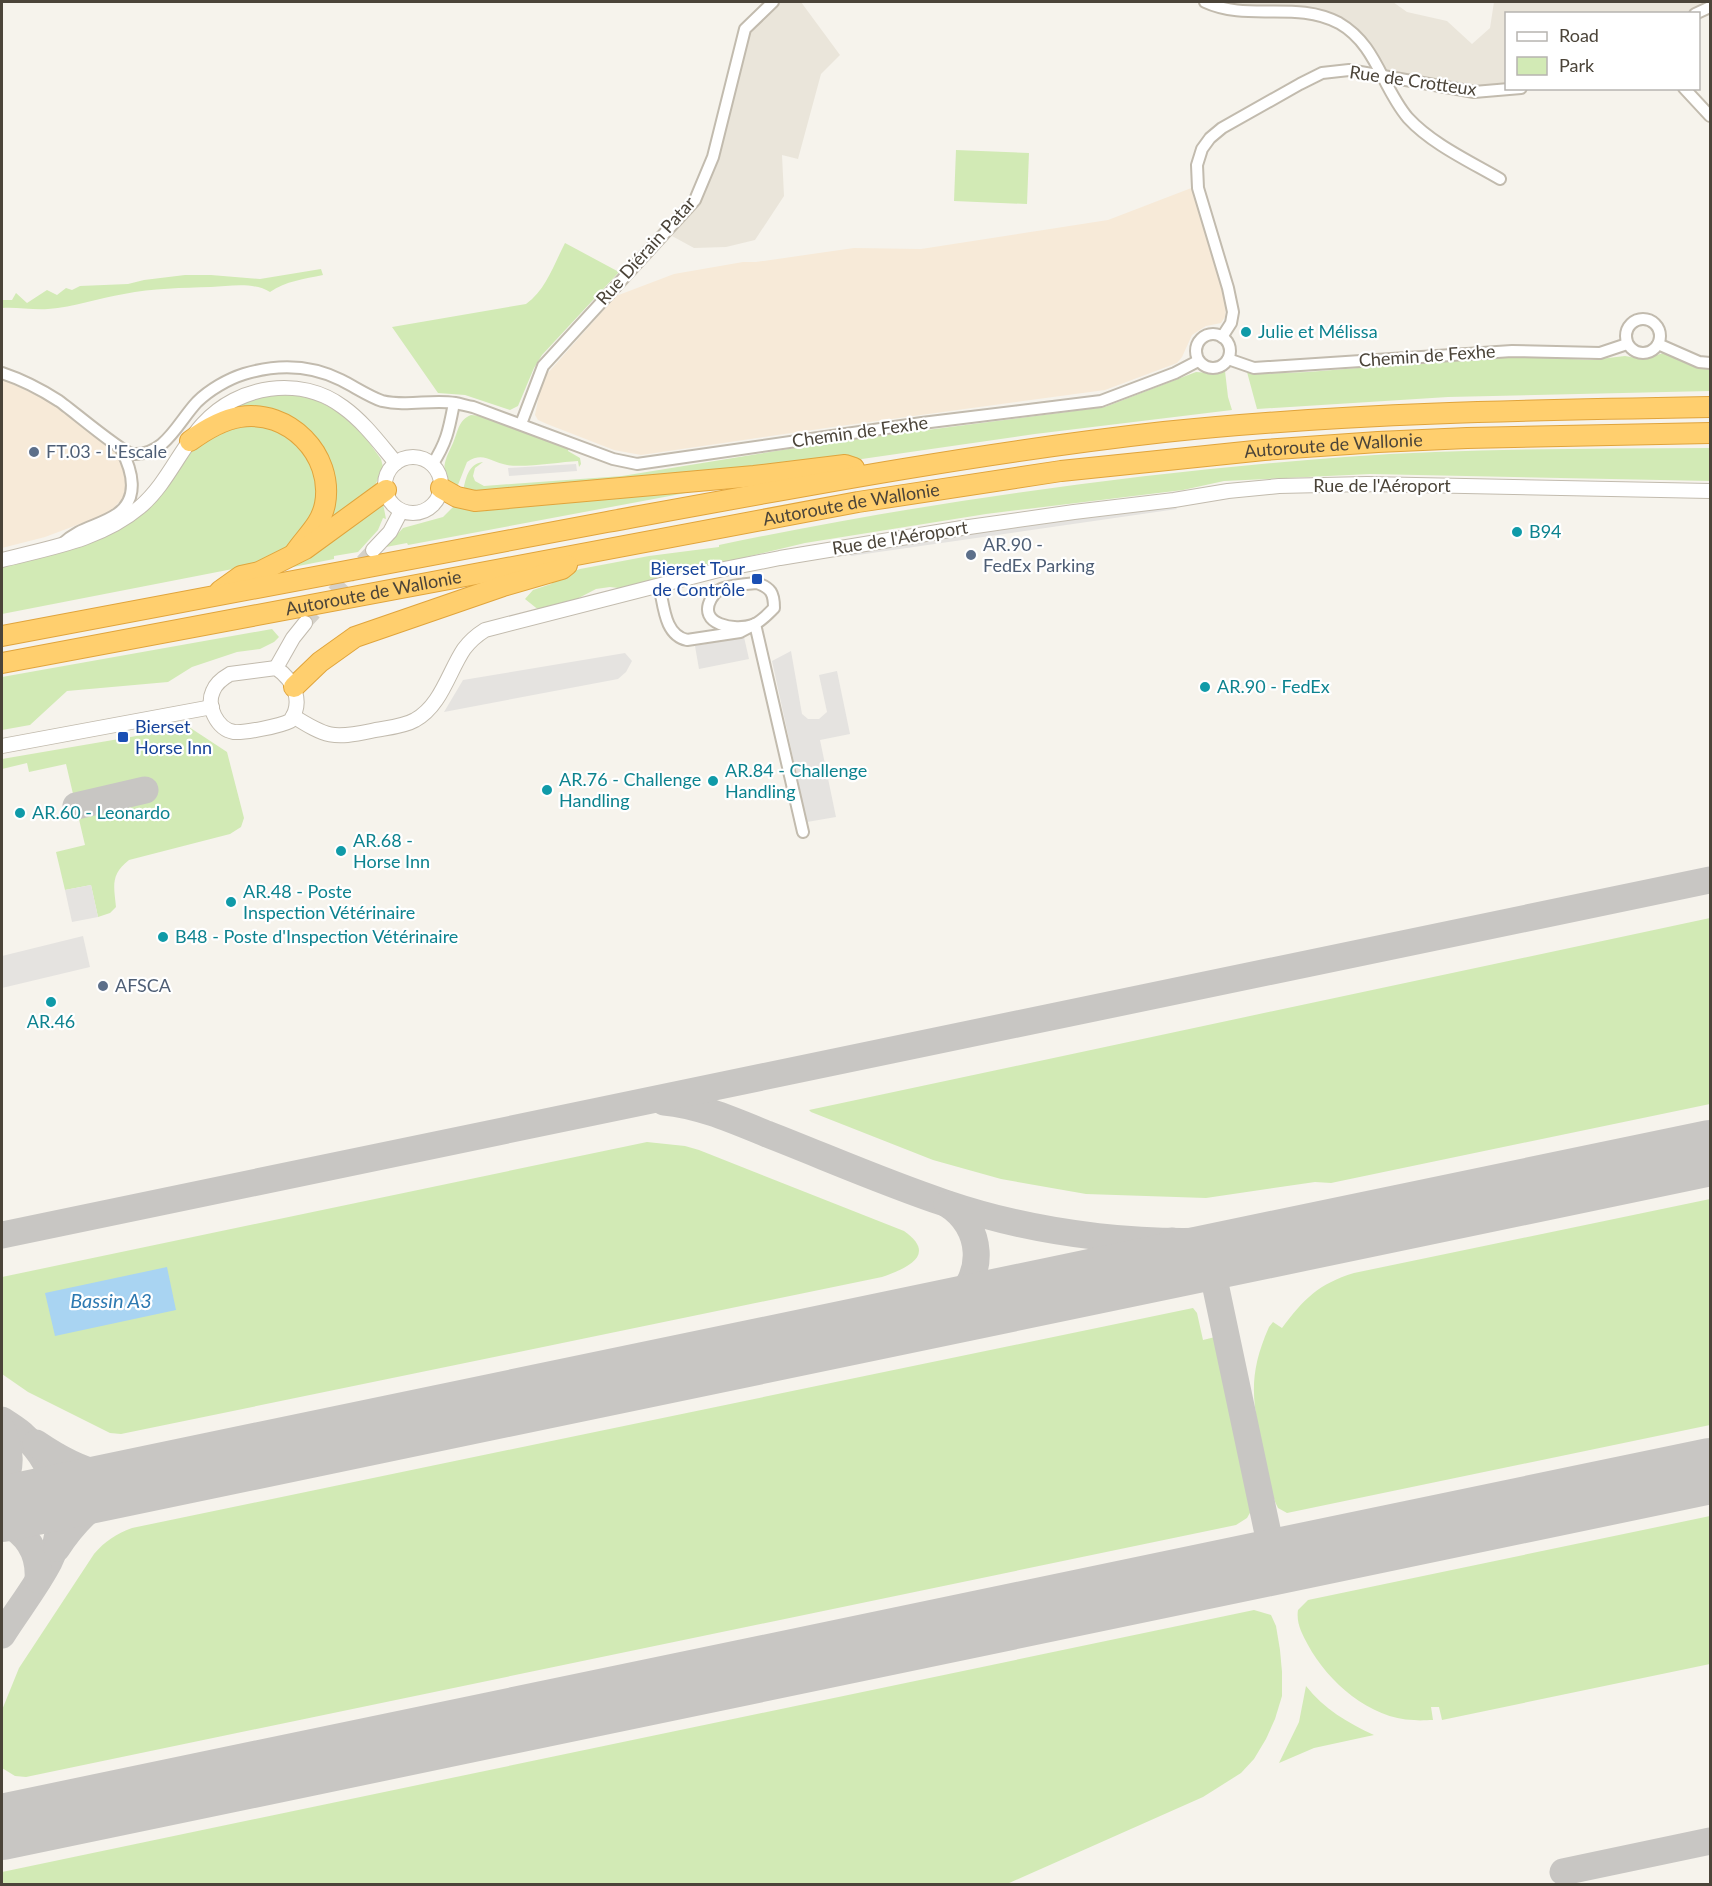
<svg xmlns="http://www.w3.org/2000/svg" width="1712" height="1886" font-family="Lato,sans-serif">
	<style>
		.residential { fill: #eae5da }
		.commercial { fill: #f7ead8 }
		.green { fill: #d2eab5 }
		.parking { fill: #e5e3e0 }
		.water { fill: #a9d4f2 }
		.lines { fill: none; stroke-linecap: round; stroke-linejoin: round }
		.taxiway { stroke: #c8c6c3; stroke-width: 27 }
		.runway { stroke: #c8c6c3; stroke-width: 66 }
		.tertiary-tunnel { stroke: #d4d0c8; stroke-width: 14; stroke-dasharray: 14 7; stroke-linecap: butt }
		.minor-casing { stroke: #c2bbae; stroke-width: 14 }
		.tertiary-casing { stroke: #c2bbae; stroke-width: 16 }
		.motorway-casing { stroke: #e0a43c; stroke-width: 22 }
		.minor { stroke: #fff; stroke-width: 10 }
		.tertiary { stroke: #fff; stroke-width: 14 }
		.motorway { stroke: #ffcf6e; stroke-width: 20 }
		.culture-dot { fill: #0f9aa8; stroke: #fff; stroke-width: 2 }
		.service-dot { fill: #5c6f8a; stroke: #fff; stroke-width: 2 }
		.transit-dot { fill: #1a4fb4; stroke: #fff; stroke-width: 2 }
		.labels { text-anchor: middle; stroke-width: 4.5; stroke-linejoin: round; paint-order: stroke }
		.street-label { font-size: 18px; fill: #4b4439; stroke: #fff }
		.culture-label { font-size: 18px; fill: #0d838f; stroke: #fff; text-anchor: start }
		.service-label { font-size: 18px; fill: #4e5e75; stroke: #fff; text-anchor: start }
		.transit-label { font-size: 18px; fill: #164399; stroke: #fff; text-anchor: end }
		.water-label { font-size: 20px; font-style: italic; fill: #2e7ab2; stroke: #fff }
	</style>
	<rect width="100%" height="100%" fill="#f6f3ec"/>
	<g class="residential">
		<path d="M770 2H801L840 55 821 74 798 159 782 155 784 196 755 240 726 247 694 248 672 236 698 201 748 30Z"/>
		<path d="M1213 2H1393L1407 12 1447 21 1472 44 1490 28 1494 2H1710V7L1695 14H1506V88L1474 92 1388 72 1329 13 1322 10 1296 6H1239Z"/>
	</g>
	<g class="commercial">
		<path d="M1194 187 1229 308 1226 309 1225 317 1221 323 1206 326 1192 335 1182 357 1177 363 1105 390 840 426 641 455 614 450 547 424 538 420 535 415 540 390 547 374 616 296 674 274 743 262H756L854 248 921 249 1108 220Z"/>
		<path d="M2 379 55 404 118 452 128 475 123 498 109 513 45 537 2 548Z"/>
	</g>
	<g class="green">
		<path d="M956 150 1029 153 1027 204 954 201Z"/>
		<path d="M565 243 619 272 542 355 534 368 518 406 510 410 465 395 438 393 392 327 526 304C546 290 554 264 565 243Z"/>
		<path d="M321 269 323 275C304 279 286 281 270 292 254 282 230 286 211 287 182 288 153 288 124 294 99 298 74 307 48 309 32 310 17 307 2 308V300H12L16 293 27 303 47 290 57 295 66 288 72 290 80 286 128 284 144 280 185 275H211L260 279Z"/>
		<path d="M1666 352 1710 368V391L1448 397 1257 409 1247 372 1260 374 1308 372 1507 356 1591 360 1625 356 1637 358 1651 357Z"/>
		<path d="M1225 371 1228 397 1232 410 1035 434 841 462 477 492 463 491C466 478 468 464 483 462L475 468 473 476 475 481 484 486 622 476 826 443 1105 407 1196 372 1210 373Z"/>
		<path d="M290 394 316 400 339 412 365 437 381 459 383 467 374 488 322 527 314 441 221 414C244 399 263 395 290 394Z"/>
		<path d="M471 415 482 416 569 449 568 451 580 458 581 464 579 467 578 461C560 462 523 468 507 465 491 462 483 451 467 462L456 490C438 473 444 462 453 443 458 432 458 420 471 415Z"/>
		<path d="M236 422 283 428 314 459 318 510 287 549 258 563 243 567 2 614V566L110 533 142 514 162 494 194 448Z"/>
		<path d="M1710 448V481L1370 474 1224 481 1183 490 986 514 805 543 713 565 714 559 710 565 683 572 669 571 635 590 610 587 596 589 571 602 540 611 525 599 533 590 551 584 559 576 580 569 649 556 719 547V545C925 502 1135 473 1345 457 1466 448 1589 449 1710 448Z"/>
		<path d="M739 483 408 545 407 543 386 547 403 528 443 517 456 504Z"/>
		<path d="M382 498 386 519 383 518 378 530 358 552 334 556V559L288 568Z"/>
		<path d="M272 629 279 637 274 642 260 649 237 652 192 667 168 682 67 691 30 725 2 730V677Z"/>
		<path d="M189 727 227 752 244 818 241 827 230 834 129 860C110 875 114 886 116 907L110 913 98 917 91 885 65 890 56 852 85 845 66 764 29 772 27 763 2 769V759Z"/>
		<path d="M1710 918V1104L1331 1183 1315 1182 1206 1198 1086 1194 1001 1179 933 1160 811 1112 809 1110Z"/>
		<path d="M647 1142 685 1146 699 1150 904 1231C938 1255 907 1268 882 1277L121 1434 110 1433 28 1392 2 1374V1277Z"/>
		<path d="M1710 1199V1425L1287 1513 1278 1508C1271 1495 1269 1478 1266 1463 1254 1408 1245 1381 1269 1327L1273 1322 1282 1328C1304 1299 1318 1284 1354 1273Z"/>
		<path d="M1193 1308 1197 1313 1203 1340 1215 1337 1251 1511 1247 1518 1236 1525 26 1777 15 1776 2 1768V1710L19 1668 94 1554C105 1541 116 1534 132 1528Z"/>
		<path d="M1710 1516V1664L1442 1720 1439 1707H1431L1433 1720C1427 1720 1420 1721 1414 1720 1370 1719 1328 1682 1308 1645 1302 1634 1296 1623 1298 1610L1308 1600Z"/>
		<path d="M1254 1610 1271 1615 1276 1626 1280 1650 1282 1672V1696L1275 1719 1266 1739 1254 1759 1241 1773 1203 1797 1007 1884H2V1872Z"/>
		<path d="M1306 1686C1324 1709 1348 1723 1374 1735L1314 1748 1279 1763 1299 1722Z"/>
	</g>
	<g class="parking">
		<path d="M576 464 577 471 509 476 508 468Z"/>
		<path d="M1174 505 1177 509 851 556 848 551 1015 525Z"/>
		<path d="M744 637 749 659 699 669 695 646Z"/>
		<path d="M791 651 802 714 808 719H819L827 712 819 675 837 671 850 734 820 740 836 817 807 822 772 661Z"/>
		<path d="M625 653 632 661 626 672 618 679 444 712 463 680Z"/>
		<path d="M91 885 98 917 72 922 65 890Z"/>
		<path d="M83 936 90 967 2 988V956Z"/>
	</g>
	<path class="water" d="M167 1267 176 1310 55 1336 45 1293Z"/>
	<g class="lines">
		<g class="taxiway">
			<path d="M76 806 145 790"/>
			<path d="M664 1102C699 1105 735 1121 767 1134 826 1157 885 1183 945 1203 1042 1236 1153 1248 1254 1238 1318 1232 1380 1220 1443 1209"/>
			<path d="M2 1235 1710 880"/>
			<path d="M1172 1241C1191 1245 1203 1257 1213 1274L1274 1562"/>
			<path d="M918 1317C929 1313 943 1310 952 1303 987 1276 983 1226 947 1204"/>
			<path d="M2 1420C9 1425 18 1430 24 1436 58 1465 69 1522 49 1562 36 1587 17 1611 2 1635"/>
			<path d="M2 1429C10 1450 13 1466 2 1487"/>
			<path d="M36 1443C89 1479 111 1480 174 1473"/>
			<path d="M2 1521C26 1532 40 1552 38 1580"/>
			<path d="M57 1548C76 1519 100 1496 132 1482"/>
			<path d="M2 1820 41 1819"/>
			<path d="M1563 1872 1710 1841"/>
		</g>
		<g class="runway">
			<path d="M2 1509 1710 1153"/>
			<path d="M2 1827 1710 1471"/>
		</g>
		<path class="tertiary-tunnel" d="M305 623 373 550"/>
		<defs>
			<g id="minor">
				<path d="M1205 2C1248 22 1296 0 1339 23 1377 45 1381 86 1408 118 1432 144 1469 161 1500 179"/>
				<path d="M1695 14 1710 7"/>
				<path d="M1684 88 1710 116"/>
				<circle cx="1643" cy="336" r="17"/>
				<circle cx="1213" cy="351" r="17"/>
				<path d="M1222 337 1231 323 1233 312 1228 288 1198 188 1197 165 1202 149 1210 138 1222 128 1300 84 1322 73 1349 70 1474 92 1521 88"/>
				<path d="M1658 344 1699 362 1710 363"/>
				<path d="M1228 359 1254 368 1512 351 1600 353 1627 344"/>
				<path d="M2 373C20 379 42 390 59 401 72 410 122 453 133 454 165 456 178 422 197 402 209 390 228 379 244 374 277 364 311 365 341 380 355 387 368 396 382 401 407 407 431 399 455 403 461 404 467 406 473 407L613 459 637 464 922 423 1101 401 1175 373 1198 361"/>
				<path d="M521 424 543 366 695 200 713 157 745 29 773 2"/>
				<path d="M432 465C447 442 449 429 454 403"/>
				<path d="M62 544C81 526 98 527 117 514 140 498 132 470 121 449"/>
				<path d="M757 583C771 588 774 593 774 608 768 614 762 621 753 625 735 631 697 625 711 599 713 595 717 591 721 589 731 585 746 584 757 583Z"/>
				<path d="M659 585C664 605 664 635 687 640L740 632 755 624 803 832"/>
			</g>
			<g id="tertiary">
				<circle cx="413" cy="485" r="28"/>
				<path d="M373 550 390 532 401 511"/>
				<path d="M2 560C49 548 101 540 140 507 167 484 180 449 203 424 238 385 300 375 343 407 364 422 380 444 396 463"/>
				<path d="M276 668C294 680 304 702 290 721 280 726 245 733 234 732 217 729 206 706 213 691 216 683 223 678 230 674Z"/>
				<path d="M276 668 293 638 305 623"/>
				<path d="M293 716C326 737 333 739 371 731 384 728 403 727 415 720 441 706 449 671 464 649 470 641 477 635 485 630L719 570 780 558 962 528 1074 512 1174 500 1228 491 1279 486 1367 484 1710 491"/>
				<path d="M2 746 212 707"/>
			</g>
			<g id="motorway">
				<path d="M190 441C205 430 221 420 240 417 288 409 334 454 325 504 321 525 306 536 294 554"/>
				<path d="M441 488 457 497 475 501 754 476 845 465 854 468"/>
				<path d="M220 591 241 576 259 572 305 549 386 490"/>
				<path d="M2 636C203 597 405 560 607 522 792 488 977 453 1164 432 1346 413 1528 410 1710 407"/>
				<path id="s1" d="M2 663 858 502 1061 471 1264 450 1378 442 1467 438 1710 433"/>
				<path d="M294 687 320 662 355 637 503 586 562 569 567 565"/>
			</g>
		</defs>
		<use href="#minor" class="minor-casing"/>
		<use href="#tertiary" class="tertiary-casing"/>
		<use href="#motorway" class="motorway-casing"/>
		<use href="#minor" class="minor"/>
		<use href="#tertiary" class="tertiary"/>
		<use href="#motorway" class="motorway"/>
	</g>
	<g class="culture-dot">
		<circle cx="1246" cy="332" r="6"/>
		<circle cx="1517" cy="532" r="6"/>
		<circle cx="1205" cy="687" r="6"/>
		<circle cx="713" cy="781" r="6"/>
		<circle cx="547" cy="790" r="6"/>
		<circle cx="20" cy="813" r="6"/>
		<circle cx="341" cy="851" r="6"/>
		<circle cx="231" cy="902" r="6"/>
		<circle cx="163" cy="937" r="6"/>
		<circle cx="51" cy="1002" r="6"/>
	</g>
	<g class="service-dot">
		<circle cx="34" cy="452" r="6"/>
		<circle cx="971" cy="555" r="6"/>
		<circle cx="103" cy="986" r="6"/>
	</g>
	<g class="transit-dot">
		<rect x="751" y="573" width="12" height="12" rx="3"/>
		<rect x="117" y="731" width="12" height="12" rx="3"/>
	</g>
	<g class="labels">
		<g class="street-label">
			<text transform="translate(1413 81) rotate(8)" y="6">Rue de Crotteux</text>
			<text transform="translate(646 251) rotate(-48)" y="6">Rue Diérain Patar</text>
			<text transform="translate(1427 356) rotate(-4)" y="6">Chemin de Fexhe</text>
			<text transform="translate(860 432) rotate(-8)" y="6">Chemin de Fexhe</text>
			<text dy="6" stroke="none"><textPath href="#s1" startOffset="1350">Autoroute de Wallonie</textPath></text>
			<text x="1382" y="492">Rue de l'Aéroport</text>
			<text dy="6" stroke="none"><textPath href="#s1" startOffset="864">Autoroute de Wallonie</textPath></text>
			<text transform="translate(900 538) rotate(-9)" y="6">Rue de l'Aéroport</text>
			<text dy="6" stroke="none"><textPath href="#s1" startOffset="378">Autoroute de Wallonie</textPath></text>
		</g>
		<g class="culture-label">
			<text x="1258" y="338">Julie et Mélissa</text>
			<text x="1529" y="538">B94</text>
			<text x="1217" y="693">AR.90 - FedEx</text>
			<text x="725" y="777">AR.84 - Challenge<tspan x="725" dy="21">Handling</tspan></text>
			<text x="559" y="786">AR.76 - Challenge<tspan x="559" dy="21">Handling</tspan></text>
			<text x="32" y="819">AR.60 - Leonardo</text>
			<text x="353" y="847">AR.68 -<tspan x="353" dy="21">Horse Inn</tspan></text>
			<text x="243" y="898">AR.48 - Poste<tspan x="243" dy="21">Inspection Vétérinaire</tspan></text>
			<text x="175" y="943">B48 - Poste d'Inspection Vétérinaire</text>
			<text x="51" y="1028" text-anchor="middle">AR.46</text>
		</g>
		<g class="service-label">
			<text x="46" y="458">FT.03 - L'Escale</text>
			<text x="983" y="551">AR.90 -<tspan x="983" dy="21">FedEx Parking</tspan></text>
			<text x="115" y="992">AFSCA</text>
		</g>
		<g class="transit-label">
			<text x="745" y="575">Bierset Tour<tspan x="745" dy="21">de Contrôle</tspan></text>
			<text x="135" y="733" text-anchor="start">Bierset<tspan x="135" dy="21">Horse Inn</tspan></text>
		</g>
		<g class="water-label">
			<text x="111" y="1308">Bassin A3</text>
		</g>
	</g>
	<rect width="1712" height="1886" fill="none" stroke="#4b4439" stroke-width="6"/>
	<rect x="1505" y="12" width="195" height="78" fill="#ffffff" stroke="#b7b4b0" stroke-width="1.5"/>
	<rect x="1517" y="32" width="30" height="9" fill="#ffffff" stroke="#b7b4b0" stroke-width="1.5"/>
	<text x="1559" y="42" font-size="18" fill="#4b4439">Road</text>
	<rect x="1517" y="57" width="30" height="18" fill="#d2eab5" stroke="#b7b4b0" stroke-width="1.5"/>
	<text x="1559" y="72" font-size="18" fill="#4b4439">Park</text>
</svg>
